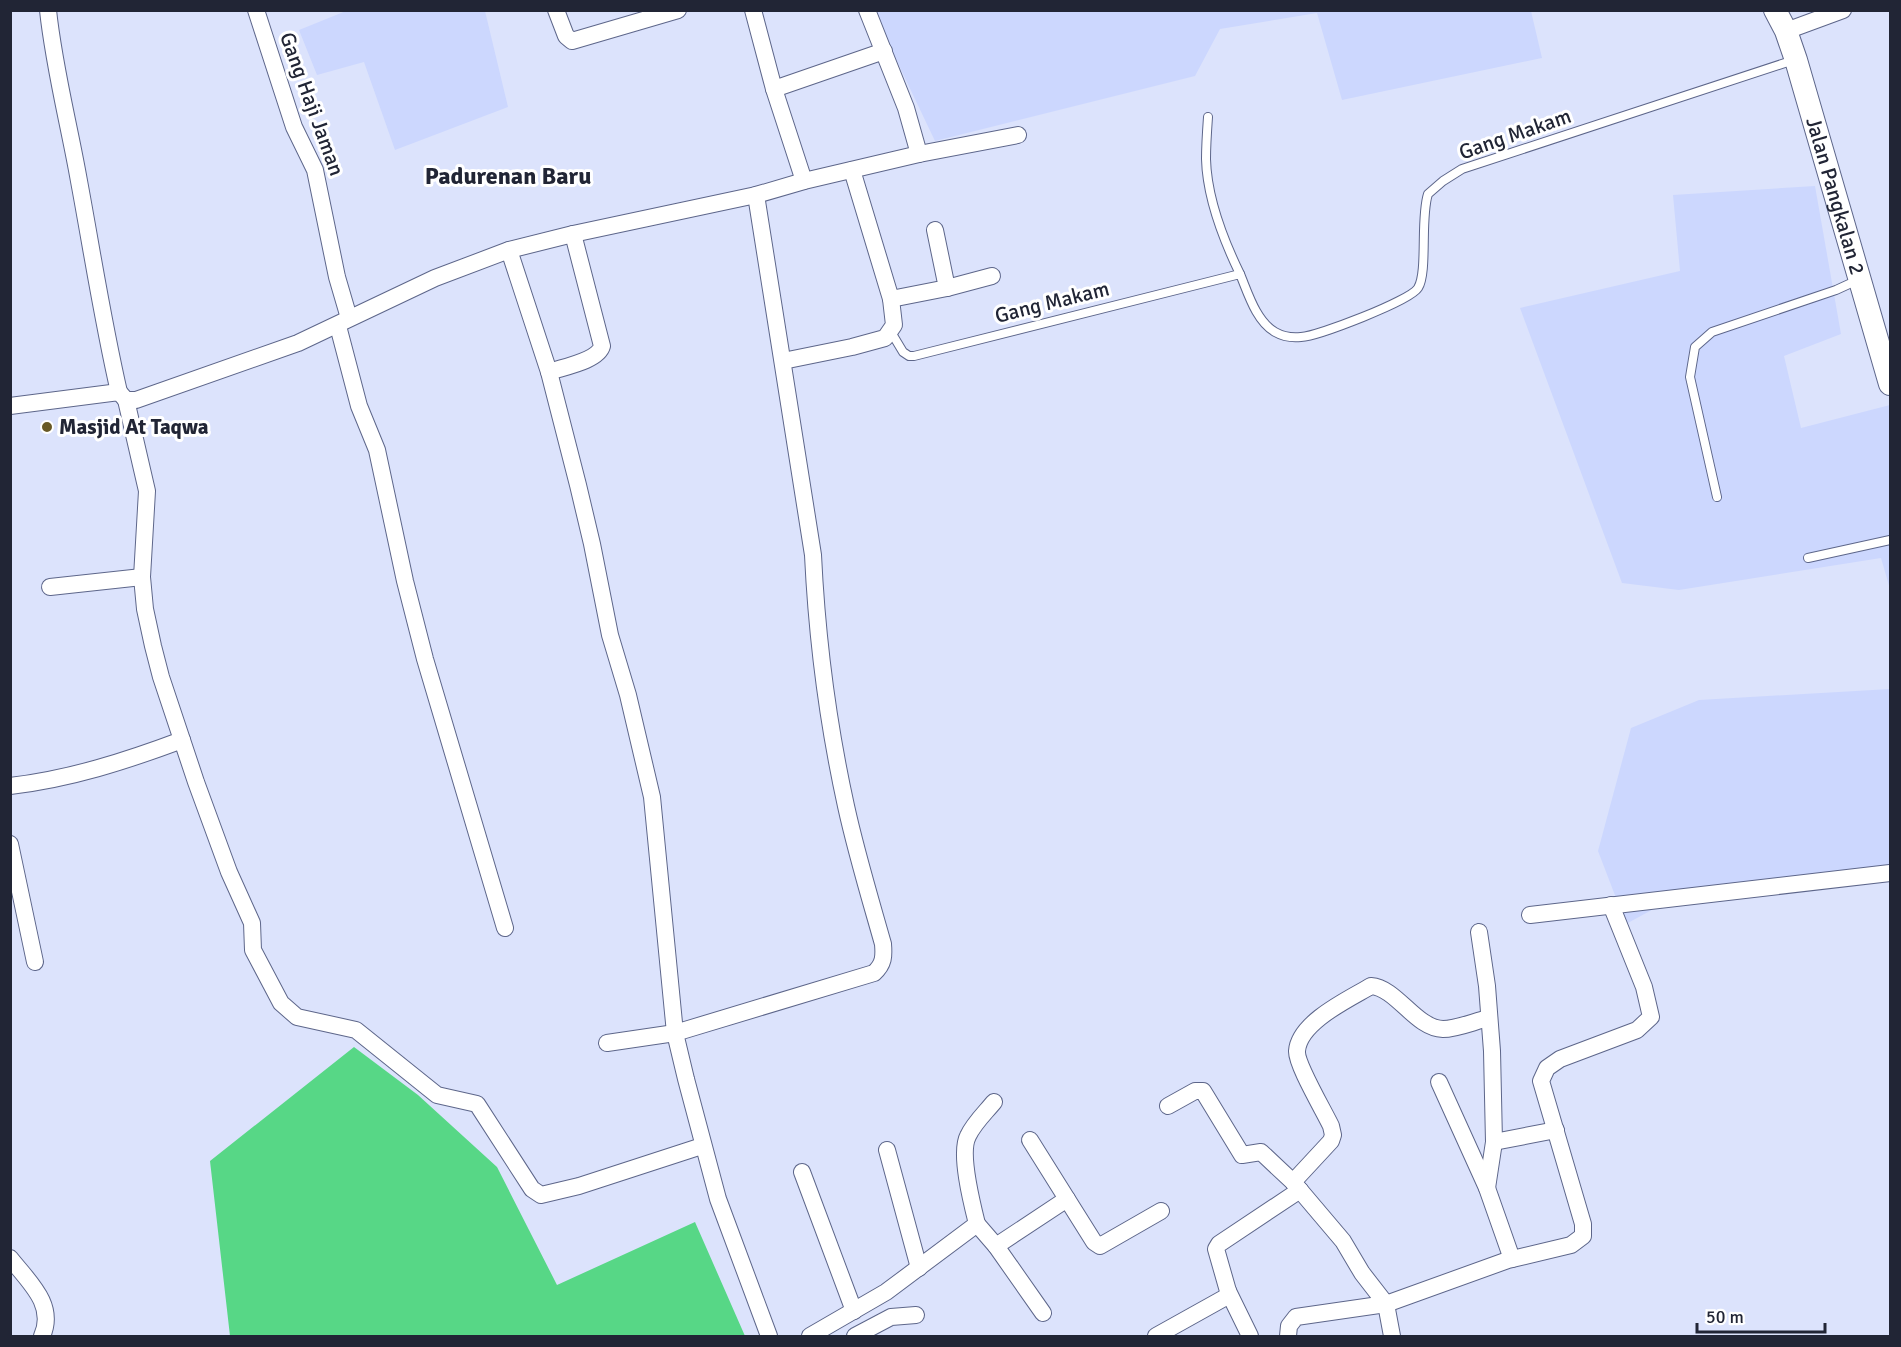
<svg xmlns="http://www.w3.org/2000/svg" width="1901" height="1347" font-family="Signika,sans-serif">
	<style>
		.built { fill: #ccd7fe }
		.green { fill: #57d786 }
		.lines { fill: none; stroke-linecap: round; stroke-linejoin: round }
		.lane-casing { stroke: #5d668a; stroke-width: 10 }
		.street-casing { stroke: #5d668a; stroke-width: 18 }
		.secondary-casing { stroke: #5d668a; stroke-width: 24 }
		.lane { stroke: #fff; stroke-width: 8 }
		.street { stroke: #fff; stroke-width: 16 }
		.secondary { stroke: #fff; stroke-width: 22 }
		.poi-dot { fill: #685926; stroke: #fff; stroke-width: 2 }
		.labels { text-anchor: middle; stroke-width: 6; stroke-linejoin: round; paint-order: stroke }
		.street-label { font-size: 21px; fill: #212535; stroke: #fff }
		.poi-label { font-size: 21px; font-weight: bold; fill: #212535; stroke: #fff; text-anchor: start }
		.quarter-label { font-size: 24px; font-weight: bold; fill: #212535; stroke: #fff }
	</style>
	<rect width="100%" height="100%" fill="#dce3fc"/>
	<g class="built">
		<path d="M346 11H485L508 107 395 150 364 62 317 75 299 30Z"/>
		<path d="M873 11H1531L1542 58 1342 100 1317 13 1220 29 1195 76 935 141Z"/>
		<path d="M1815 186 1841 334 1784 356 1801 428 1890 405V589L1881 558 1679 590 1622 583 1520 308 1680 271 1673 195Z"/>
		<path d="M1890 689V881L1681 894 1626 924 1598 851 1631 728 1699 700Z"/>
	</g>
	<path class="green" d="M354 1047 418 1095 497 1167 557 1285 695 1222 745 1336H230L210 1161Z"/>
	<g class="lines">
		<defs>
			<g id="lane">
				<path d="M1208 117C1207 131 1206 145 1206 159 1207 199 1223 239 1240 274"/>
				<path d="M891 332 903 352 909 356H914L1240 274C1248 293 1256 321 1275 332 1282 336 1292 338 1301 337 1318 336 1410 301 1418 288 1428 272 1420 218 1428 194L1443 181 1462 169 1794 60"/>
				<path d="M1717 497 1690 377 1695 347 1712 332 1836 290 1860 279"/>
				<path d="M1808 558 1890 540"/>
			</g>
			<g id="street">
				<path d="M48 10C54 68 69 124 79 181 92 251 103 323 119 392"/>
				<path d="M256 10 294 127 315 170 337 277 349 318"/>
				<path d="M556 10 566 36 572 41 678 10"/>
				<path d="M753 10 774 89 804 181"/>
				<path d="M1786 31 1843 10"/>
				<path d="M774 89 884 51"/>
				<path d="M919 154 1018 135"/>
				<path d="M852 170 891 299 947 288 935 230"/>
				<path d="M509 250 549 372 578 485 592 544 610 635 628 695 652 797 675 1033 686 1079 718 1199 769 1336"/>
				<path d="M947 288 992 276"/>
				<path d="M338 326 359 406 377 450 405 581 425 659 505 928"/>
				<path d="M783 361 852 347 885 338 894 325 891 299"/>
				<path d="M549 372C563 367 598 361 602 346L573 234"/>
				<path d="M126 400 147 491 142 577 145 609 153 646 161 677 196 782 229 872 252 923 253 950 281 1003 297 1017 356 1030 437 1095 477 1104 532 1189 541 1195 579 1186 702 1146"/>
				<path d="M10 406 119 392 126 400H136L298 343 435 278 509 250 573 234 756 195 804 181 919 154 906 108 867 10"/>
				<path d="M50 587 142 577"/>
				<path d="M10 786C70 779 126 761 182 740"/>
				<path d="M10 844 35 962"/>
				<path d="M1530 915 1890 873"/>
				<path d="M1479 932 1487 986 1492 1051 1494 1142 1487 1188"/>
				<path d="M607 1043 675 1033 874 973C884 964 884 956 883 944 870 898 856 852 846 806 828 724 817 639 813 555L756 195"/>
				<path d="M1439 1082 1487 1188 1512 1259"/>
				<path d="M1168 1106 1195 1091H1203L1242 1155 1261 1152 1293 1182 1343 1241 1362 1273 1386 1304 1392 1336"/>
				<path d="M1030 1140 1067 1199"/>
				<path d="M1494 1142 1556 1130"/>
				<path d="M887 1150 919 1268"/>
				<path d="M802 1172 854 1311"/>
				<path d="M1293 1182 1331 1141 1333 1135 1331 1126C1324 1111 1296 1064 1297 1051 1299 1022 1349 999 1371 986 1397 988 1415 1028 1443 1029 1457 1029 1475 1021 1489 1018"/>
				<path d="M977 1224 996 1246 1043 1313"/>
				<path d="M996 1246 1067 1199 1094 1242 1100 1246 1161 1211"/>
				<path d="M10 1258C29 1282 56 1305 42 1336"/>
				<path d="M1228 1291 1250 1336"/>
				<path d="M810 1336 886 1292 977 1224C972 1204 959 1153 968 1136 974 1123 985 1113 994 1102"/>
				<path d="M855 1336 891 1317 916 1315"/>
				<path d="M1156 1336 1226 1297 1228 1291 1216 1249 1219 1244 1300 1190"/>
				<path d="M1288 1336 1289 1326 1296 1317 1386 1304 1508 1260 1571 1245 1583 1236V1224L1541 1081 1547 1068 1560 1059 1637 1030 1651 1017 1644 987 1611 905"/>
			</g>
			<g id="secondary">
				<path id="s1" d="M1775 10 1786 31 1796 60 1890 384"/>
			</g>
		</defs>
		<use href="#lane" class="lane-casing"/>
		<use href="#street" class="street-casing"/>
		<use href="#secondary" class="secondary-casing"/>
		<use href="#lane" class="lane"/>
		<use href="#street" class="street"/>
		<use href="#secondary" class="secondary"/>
	</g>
	<circle class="poi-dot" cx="47" cy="427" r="6"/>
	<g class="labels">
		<g class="street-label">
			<text transform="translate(312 104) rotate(70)" y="7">Gang Haji Jaman</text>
			<text transform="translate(1515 134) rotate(-19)" y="7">Gang Makam</text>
			<text dy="7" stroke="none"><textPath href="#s1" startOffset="196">Jalan Pangkalan 2</textPath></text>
			<text transform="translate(1052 302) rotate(-14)" y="7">Gang Makam</text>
		</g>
		<g class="poi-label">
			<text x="59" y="434">Masjid At Taqwa</text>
		</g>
		<g class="quarter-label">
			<text x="508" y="184">Padurenan Baru</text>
		</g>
	</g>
	<rect width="1901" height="1347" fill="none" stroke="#212535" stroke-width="24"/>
	<path d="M1697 1323v9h128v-9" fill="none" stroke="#212535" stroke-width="3"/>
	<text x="1706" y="1323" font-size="18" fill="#212535" stroke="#ffffff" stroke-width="4.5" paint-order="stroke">50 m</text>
</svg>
